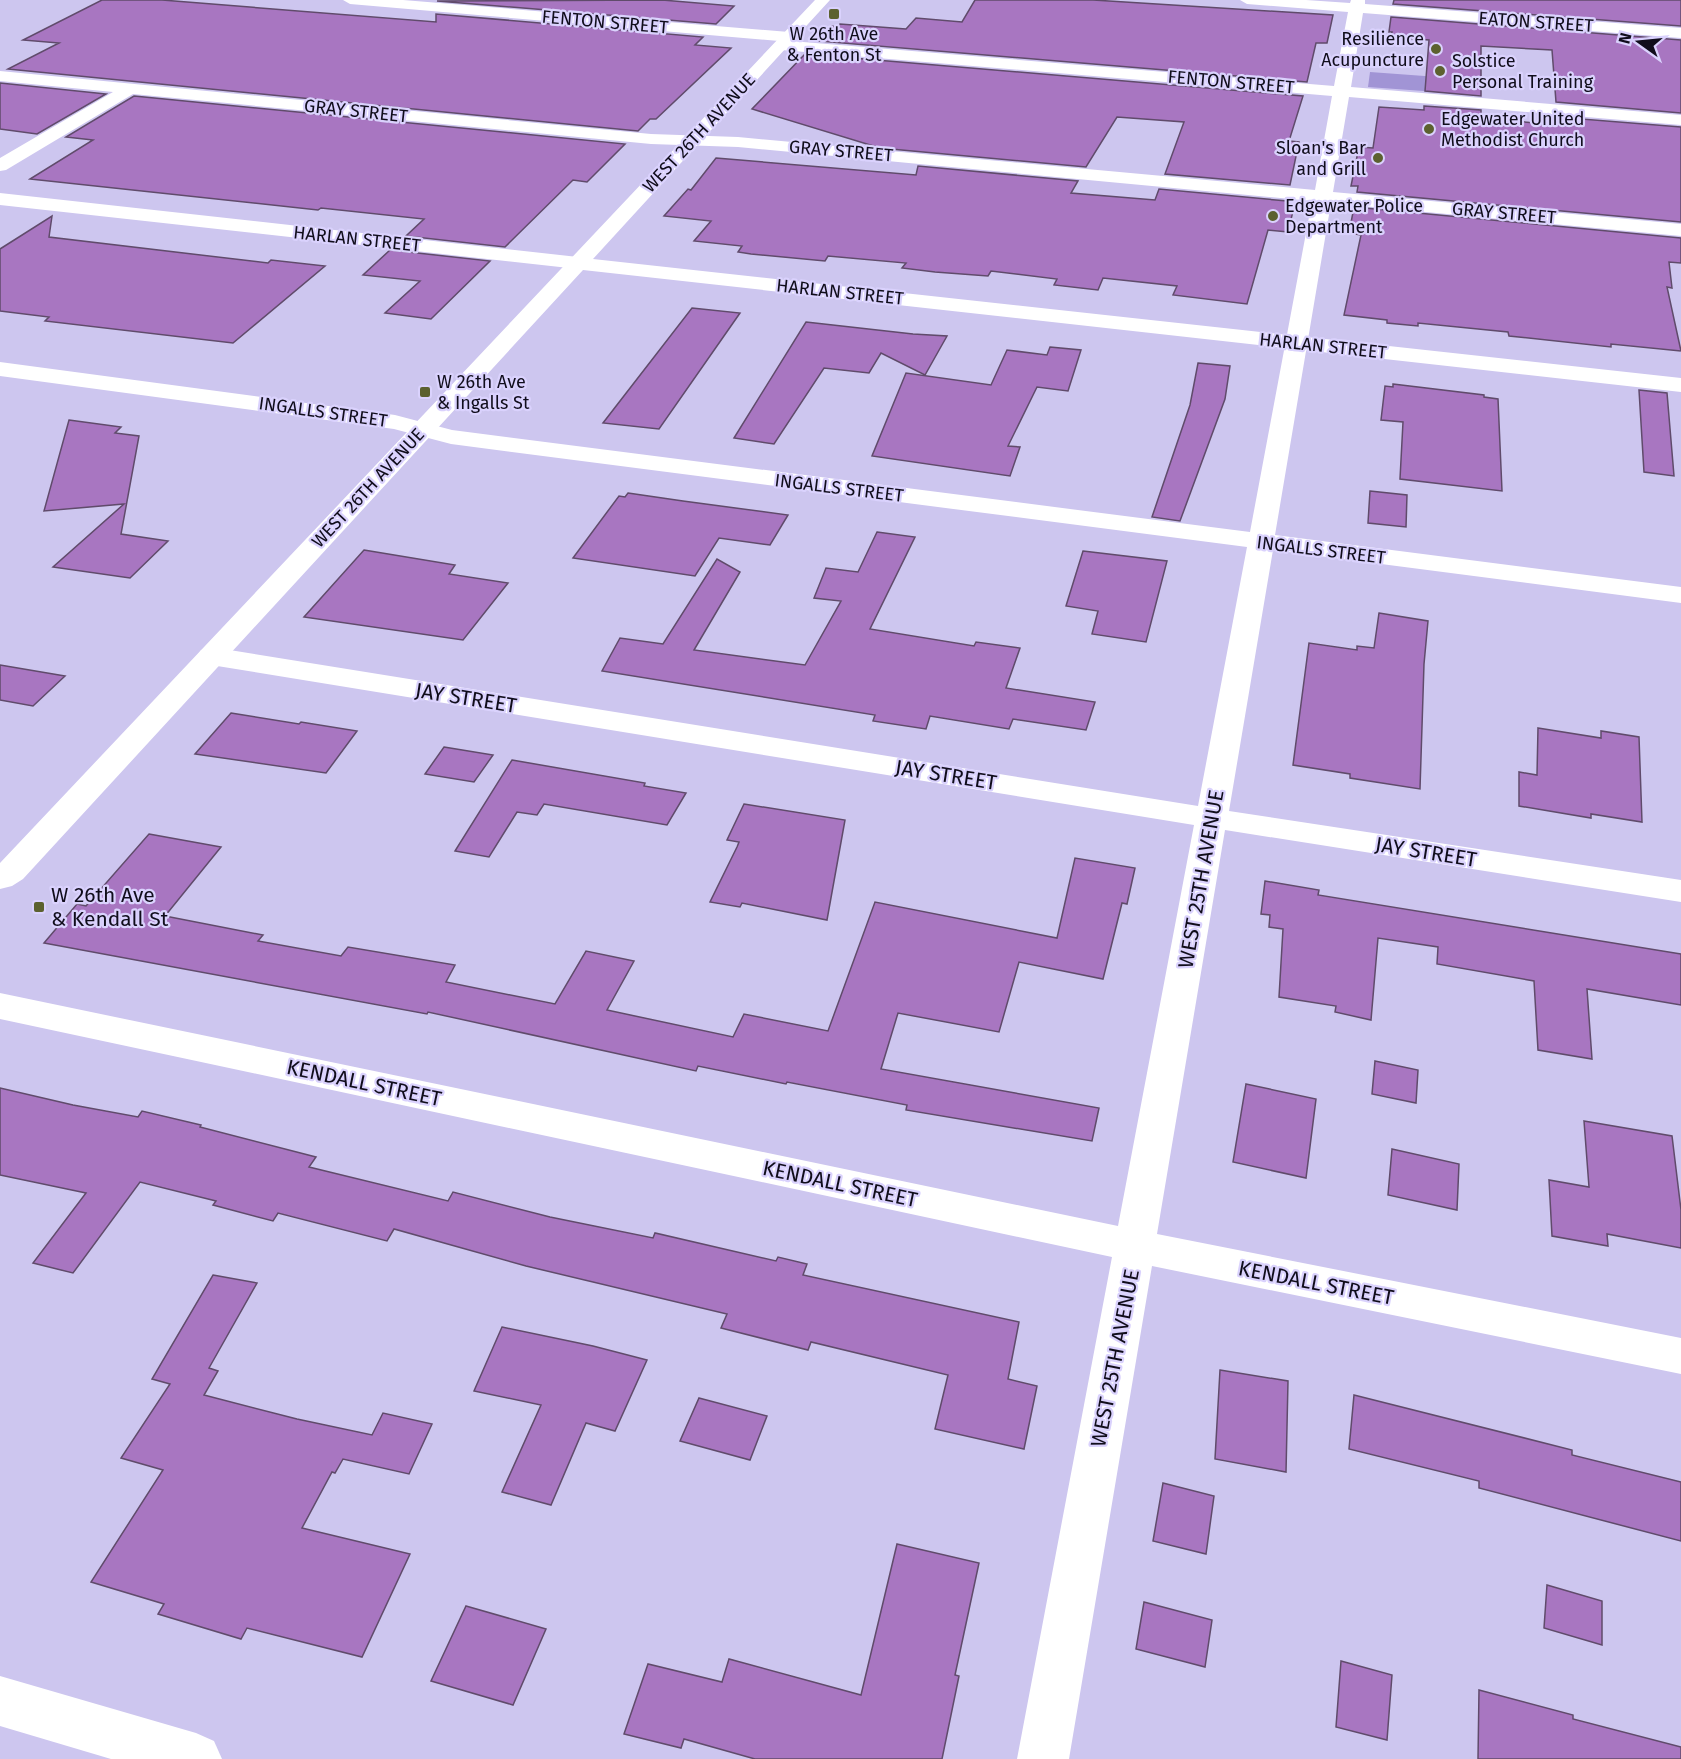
<svg xmlns="http://www.w3.org/2000/svg" width="1681" height="1759" font-family="'Fira Sans',sans-serif">
	<style>
		.green { fill: #a194d5 }
		.building { fill: #a876c1; stroke: #604b6b; stroke-width: 1.5 }
		.lines { fill: none; stroke-linecap: round; stroke-linejoin: round }
		.minor { fill: #fff; fill-rule: evenodd }
		.tertiary { fill: #fff; fill-rule: evenodd }
		.poi-dot { fill: #5c612f; stroke: #dad2fd; stroke-width: 2 }
		.labels { text-anchor: middle; stroke-width: 4.5; stroke-linejoin: round; paint-order: stroke }
		.far-street-label { font-size: 18px; fill: #100d1b; stroke: #dad2fd }
		.far-poi-label { font-size: 18px; fill: #100d1b; stroke: #dad2fd; text-anchor: start }
		.street-label { font-size: 21px; fill: #100d1b; stroke: #dad2fd }
		.poi-label { font-size: 21px; fill: #100d1b; stroke: #dad2fd; text-anchor: start }
	</style>
	<rect width="100%" height="100%" fill="#cdc6ef"/>
	<path class="green" d="M1370 72 1479 80V95L1368 87Z"/>
	<g class="building">
		<path d="M102 0H162L436 22V14L703 37 695 45 731 48 656 119H650L638 131 8 69 59 43 23 40Z"/>
		<path d="M662 0 734 6 716 24 437 1Z"/>
		<path d="M975 0H1093L1333 15 1327 43H1316L1307 82 818 41 832 26 837 27 840 24 906 29 916 18 962 22Z"/>
		<path d="M1394 0H1681V26L1393 4Z"/>
		<path d="M1391 17 1681 40V113L1556 102 1552 50 1481 46V96L1425 91 1429 40 1391 37 1392 32H1389Z"/>
		<path d="M805 54 1303 96 1289 141 1299 142 1290 185 1165 174 1184 122 1117 117 1086 167 880 148 752 109Z"/>
		<path d="M0 83 106 94 37 134 0 129Z"/>
		<path d="M134 96 625 144 587 182 573 180 505 247 406 236 424 219 321 208 318 210 30 179 93 140 66 137Z"/>
		<path d="M1424 106 1481 110V118L1558 125 1557 117 1681 127V222L1357 192 1358 186H1351L1359 147 1373 148 1379 107 1424 110Z"/>
		<path d="M716 158 916 175 918 166 1078 181 1071 193 1155 200 1159 189 1287 201 1286 203 1294 207 1288 232 1268 230 1247 304 1173 295 1177 286 1103 278 1098 290 1054 285 1057 279 991 271 988 276 935 272 902 268 906 263 828 256 825 261 751 254 738 252 742 246 694 241 711 221 664 216 688 189 691 190Z"/>
		<path d="M1354 207 1681 238V263L1669 262 1672 288 1667 287 1681 351 1611 344V347L1509 336 1508 332 1418 323V326L1387 323V320L1344 315 1361 235 1349 233Z"/>
		<path d="M52 216 49 237 268 263 271 260 325 266 233 343 45 321 49 317 0 311V249Z"/>
		<path d="M390 250 490 261 431 319 385 313 420 281 363 275Z"/>
		<path d="M692 308 740 313 659 429 603 423Z"/>
		<path d="M806 322 913 334 947 336 925 375 881 353 869 373 824 368 774 444 734 438Z"/>
		<path d="M1050 347 1081 350 1068 391 1037 387 1008 446 1020 447 1010 476 872 456 906 373 991 385 1007 350 1047 355Z"/>
		<path d="M1198 363 1230 366 1225 399 1180 521 1152 517 1190 405Z"/>
		<path d="M1393 384 1484 395V397L1498 399 1502 491 1400 479 1403 422 1381 420 1385 386 1393 387Z"/>
		<path d="M1639 390 1667 393 1674 476 1644 472Z"/>
		<path d="M69 420 121 427 115 433 139 436 121 534 168 541 130 578 53 567 124 504 44 511Z"/>
		<path d="M1370 491 1407 495 1406 527 1368 523Z"/>
		<path d="M628 493 683 501 788 515 770 545 719 538 695 576 573 558 619 496 625 497Z"/>
		<path d="M877 532 915 537 870 629 974 646 976 642 1020 648 1006 688 1095 702 1086 730 1013 719 1009 729 930 716 926 729 873 721 875 715 602 671 620 638 663 644 717 559 740 572 694 650 805 665 841 601 814 598 826 568 858 572Z"/>
		<path d="M364 550 455 565 449 574 508 583 463 640 304 617Z"/>
		<path d="M1083 551 1167 561 1146 642 1092 634 1098 611 1066 606Z"/>
		<path d="M1379 613 1428 621 1424 664 1420 789 1350 778V774L1293 765 1309 643 1357 650V646L1374 648Z"/>
		<path d="M0 665 65 676 33 706 0 700Z"/>
		<path d="M231 713 299 724 301 722 357 731 326 773 195 754Z"/>
		<path d="M1538 728 1601 738V731L1639 737 1642 822 1591 814V818L1519 806V772L1537 775Z"/>
		<path d="M444 747 493 755 474 782 425 774Z"/>
		<path d="M512 760 645 783 644 786 686 793 667 825 544 804 537 815 517 812 489 857 455 851Z"/>
		<path d="M744 804 845 820 827 920 742 903 740 907 710 902 737 847 739 842 727 840Z"/>
		<path d="M149 834 221 847 165 916 263 935 258 941 341 956 348 947 455 965 446 982 555 1004 586 951 634 961 607 1010 733 1037 744 1014 828 1031 875 902 1057 938 1075 858 1135 868 1127 904 1122 903 1103 979 1019 962 999 1032 898 1013 881 1069 1099 1108 1092 1141 906 1110 907 1105 787 1082 786 1084 698 1066 696 1071 428 1012 427 1014 44 943 77 904 86 906Z"/>
		<path d="M1265 881 1319 890 1318 895 1681 954V1005L1587 989 1592 1059 1538 1050 1534 981 1437 964 1438 947 1378 938 1371 1020 1335 1012 1336 1006 1279 997 1283 929 1269 927 1270 915 1261 914Z"/>
		<path d="M1375 1061 1418 1070 1416 1103 1372 1094Z"/>
		<path d="M1246 1084 1316 1099 1306 1178 1233 1162Z"/>
		<path d="M0 1088 73 1105 138 1117 142 1111 201 1125 200 1127 316 1157 309 1167 448 1201 453 1192 550 1217 653 1238 655 1233 776 1261 778 1257 807 1264 803 1275 1019 1322 1008 1379 1037 1386 1024 1449 935 1429 948 1375 811 1342 808 1350 721 1328 727 1314 526 1266 394 1229 387 1241 278 1213 273 1221 213 1205 216 1201 140 1182 73 1273 33 1263 86 1193 0 1175Z"/>
		<path d="M1584 1121 1672 1136 1681 1210V1248L1607 1234 1608 1246 1552 1236 1549 1180 1589 1187Z"/>
		<path d="M1392 1149 1459 1164 1457 1210 1388 1195Z"/>
		<path d="M213 1275 257 1283 209 1368 218 1371 204 1395 297 1419 372 1435 383 1413 432 1424 409 1474 343 1459 335 1473 332 1472 302 1528 410 1554 362 1657 247 1628 241 1639 158 1614 164 1604 91 1582 163 1470 121 1458 170 1384 152 1379Z"/>
		<path d="M502 1327 593 1346 647 1360 615 1431 586 1423 551 1505 502 1492 541 1405 474 1391Z"/>
		<path d="M1220 1370 1288 1381 1286 1472 1215 1459Z"/>
		<path d="M1354 1395 1572 1450V1455L1681 1482V1541L1479 1488V1481L1349 1449Z"/>
		<path d="M699 1398 767 1416 750 1460 680 1441Z"/>
		<path d="M1163 1483 1214 1496 1206 1554 1153 1541Z"/>
		<path d="M897 1544 979 1563 955 1675 959 1676 942 1759H755L684 1739 681 1748 624 1734 648 1664 722 1682 729 1659 861 1695Z"/>
		<path d="M1547 1585 1602 1601V1645L1544 1628Z"/>
		<path d="M1144 1602 1212 1620 1205 1667 1136 1649Z"/>
		<path d="M466 1606 546 1629 513 1705 431 1681Z"/>
		<path d="M1341 1661 1392 1675 1387 1740 1336 1727Z"/>
		<path d="M1479 1690 1573 1715V1719L1681 1747V1759H1478Z"/>
	</g>
	<g class="lines">
		<g class="minor">
			<path d="M343 0H403L789 32 797 37 791 41 1334 86 1348 12 1247 4 1240 0H1306L1350 3 1351 0H1365V4L1681 28V38L1363 13 1351 87 1681 115V125L1349 97 1333 192 1681 224V236L1331 203 1275 535 1681 587V603L1273 550 1229 811 1681 880V902L1225 830 1157 1234 1681 1338V1374L1152 1266 1069 1759H1017L1112 1257 0 1019V993L1118 1226 1194 825 211 665 201 662 197 656 201 650 211 647 1198 806 1247 547 451 444 394 429 0 376V362L395 415 452 430 1250 532 1312 201 738 147 651 144 133 94 6 170 0 171V158L113 92 0 81V71L651 134 738 137 1315 190 1332 96 781 50 773 45 779 41 350 4Z"/>
			<path d="M0 193 578 257 585 259 588 263 585 267 578 269 0 205Z"/>
			<path d="M0 1676 196 1733 214 1741 222 1759H111L0 1726Z"/>
		</g>
		<path class="tertiary" d="M815 0H830L593 259 1681 378V392L583 270 23 879 12 886 0 889V863Z"/>
	</g>
	<g class="poi-dot">
		<rect x="828" y="8" width="12" height="12" rx="3"/>
		<circle cx="1436" cy="49" r="6"/>
		<circle cx="1440" cy="71" r="6"/>
		<circle cx="1429" cy="129" r="6"/>
		<circle cx="1378" cy="158" r="6"/>
		<circle cx="1273" cy="216" r="6"/>
		<rect x="419" y="386" width="12" height="12" rx="3"/>
		<rect x="33" y="901" width="12" height="12" rx="3"/>
	</g>
	<g class="labels">
		<g class="far-street-label">
			<text transform="translate(605 22) rotate(5)" y="6">FENTON STREET</text>
			<text transform="translate(1536 22) rotate(4)" y="6">EATON STREET</text>
			<text transform="translate(1231 82) rotate(5)" y="6">FENTON STREET</text>
			<text transform="translate(356 111) rotate(6)" y="6">GRAY STREET</text>
			<text transform="translate(699 133) rotate(-47)" y="6">WEST 26TH AVENUE</text>
			<text transform="translate(841 151) rotate(5)" y="6">GRAY STREET</text>
			<text transform="translate(1504 213) rotate(5)" y="6">GRAY STREET</text>
			<text transform="translate(357 239) rotate(6)" y="6">HARLAN STREET</text>
			<text transform="translate(840 292) rotate(6)" y="6">HARLAN STREET</text>
			<text transform="translate(1323 346) rotate(6)" y="6">HARLAN STREET</text>
			<text transform="translate(323 412) rotate(8)" y="6">INGALLS STREET</text>
			<text transform="translate(368 488) rotate(-47)" y="6">WEST 26TH AVENUE</text>
			<text transform="translate(839 488) rotate(7)" y="6">INGALLS STREET</text>
			<text transform="translate(1321 550) rotate(7)" y="6">INGALLS STREET</text>
		</g>
		<g class="far-poi-label">
			<text x="834" y="40" text-anchor="middle">W 26th Ave<tspan x="834" dy="21">&amp; Fenton St</tspan></text>
			<text x="1424" y="45" text-anchor="end">Resilience<tspan x="1424" dy="21">Acupuncture</tspan></text>
			<text x="1452" y="67">Solstice<tspan x="1452" dy="21">Personal Training</tspan></text>
			<text x="1441" y="125">Edgewater United<tspan x="1441" dy="21">Methodist Church</tspan></text>
			<text x="1366" y="154" text-anchor="end">Sloan's Bar<tspan x="1366" dy="21">and Grill</tspan></text>
			<text x="1285" y="212">Edgewater Police<tspan x="1285" dy="21">Department</tspan></text>
			<text x="437" y="388">W 26th Ave<tspan x="437" dy="21">&amp; Ingalls St</tspan></text>
		</g>
		<g class="street-label">
			<text transform="translate(466 698) rotate(9)" y="7">JAY STREET</text>
			<text transform="translate(946 775) rotate(9)" y="7">JAY STREET</text>
			<text transform="translate(1426 852) rotate(9)" y="7">JAY STREET</text>
			<text transform="translate(1201 879) rotate(-80)" y="7">WEST 25TH AVENUE</text>
			<text transform="translate(364 1083) rotate(12)" y="7">KENDALL STREET</text>
			<text transform="translate(840 1184) rotate(12)" y="7">KENDALL STREET</text>
			<text transform="translate(1316 1283) rotate(11)" y="7">KENDALL STREET</text>
			<text transform="translate(1115 1358) rotate(-79)" y="7">WEST 25TH AVENUE</text>
		</g>
		<g class="poi-label">
			<text x="51" y="902">W 26th Ave<tspan x="51" dy="24">&amp; Kendall St</tspan></text>
		</g>
	</g>
	<g transform="translate(1639 42) rotate(285)" stroke="#dad2fd" stroke-width="4.5" paint-order="stroke">
	<path d="M0-4.5L10 22L0 15L-10 22Z" fill="#100d1b"/>
	<text y="-9" font-size="16" font-weight="bold" text-anchor="middle" fill="#100d1b">N</text>
	</g>
</svg>
